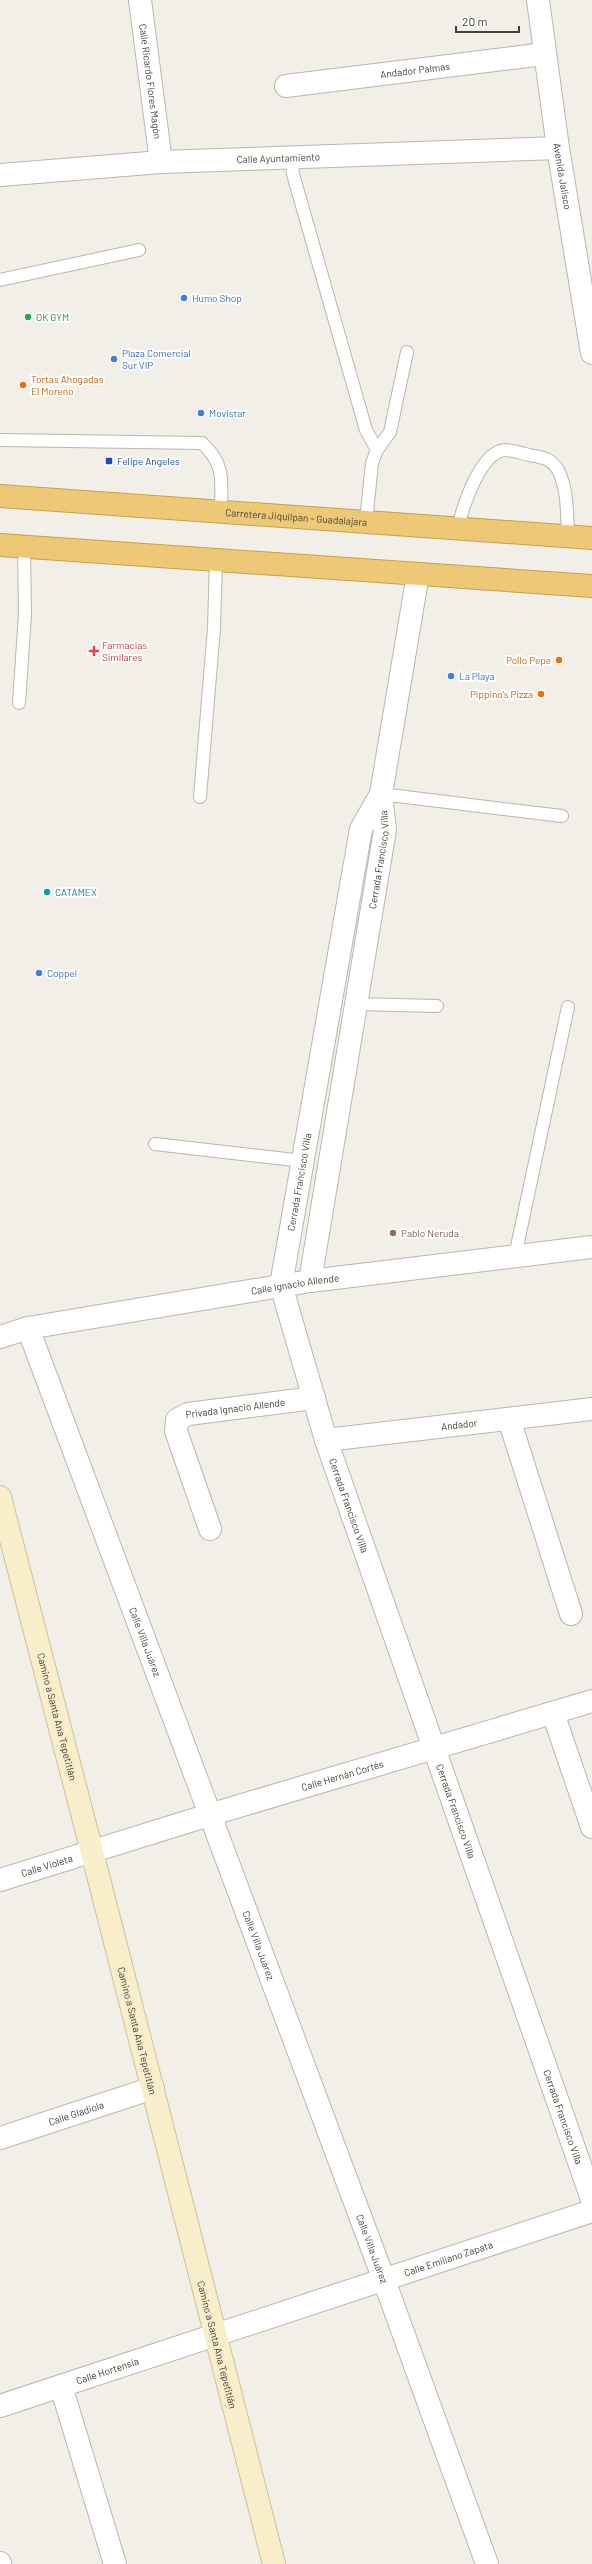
<svg xmlns="http://www.w3.org/2000/svg" width="592" height="2564" font-family="Barlow,sans-serif">
	<style>
		.lines { fill: none; stroke-linecap: round; stroke-linejoin: round }
		.lane-casing { stroke: #bcb6ab; stroke-width: 14 }
		.street-casing { stroke: #bcb6ab; stroke-width: 24 }
		.secondary-casing { stroke: #ccc19c; stroke-width: 24 }
		.highway-casing { stroke: #cb9f48; stroke-width: 24 }
		.lane { stroke: #fff; stroke-width: 12 }
		.street { stroke: #fff; stroke-width: 22 }
		.secondary { stroke: #f8eeca; stroke-width: 22 }
		.highway { stroke: #edc977; stroke-width: 22 }
		.shop-dot { fill: #3f7fe0; stroke: #fff; stroke-width: 1.5 }
		.leisure-dot { fill: #2e9e5b; stroke: #fff; stroke-width: 1.5 }
		.food-dot { fill: #e8710a; stroke: #fff; stroke-width: 1.5 }
		.transit-dot { fill: #1a4fb4; stroke: #fff; stroke-width: 1.5 }
		.health-dot { fill: #e0444e; stroke: #fff; stroke-width: 1.5 }
		.culture-dot { fill: #0f9aa8; stroke: #fff; stroke-width: 1.5 }
		.education-dot { fill: #8d6e63; stroke: #fff; stroke-width: 1.5 }
		.labels { text-anchor: middle; stroke-width: 4; stroke-linejoin: round; paint-order: stroke }
		.street-label { font-size: 10px; fill: #443f37; stroke: #fff }
		.shop-label { font-size: 10px; fill: #366cbe; stroke: #fff; text-anchor: start }
		.leisure-label { font-size: 10px; fill: #27864d; stroke: #fff; text-anchor: start }
		.food-label { font-size: 10px; fill: #c56008; stroke: #fff; text-anchor: end }
		.transit-label { font-size: 10px; fill: #164399; stroke: #fff; text-anchor: start }
		.health-label { font-size: 10px; fill: #be3a42; stroke: #fff; text-anchor: start }
		.culture-label { font-size: 10px; fill: #0d838f; stroke: #fff; text-anchor: start }
		.education-label { font-size: 10px; fill: #785e54; stroke: #fff; text-anchor: start }
	</style>
	<rect width="100%" height="100%" fill="#f1efe7"/>
	<g class="lines">
		<defs>
			<g id="lane">
				<path d="M291 158 293 174 366 430 377 450"/>
				<path d="M0 280 139 250"/>
				<path d="M0 440 202 443C226 465 221 482 221 512"/>
				<path d="M366 522 372 463 377 450 390 432 407 352"/>
				<path d="M458 529C462 508 480 452 505 450 512 450 522 453 529 455 541 457 551 458 558 470 568 489 567 515 568 536"/>
				<path d="M19 703 25 614 24 546"/>
				<path d="M381 794 562 816"/>
				<path d="M200 797 214 628 216 560"/>
				<path d="M356 1004 437 1006"/>
				<path d="M155 1144 303 1161"/>
				<path d="M515 1256 568 1007"/>
			</g>
			<g id="street">
				<path id="s1" d="M140 0 161 162"/>
				<path id="s2" d="M538 0 558 148 592 353"/>
				<path id="s3" d="M286 86 544 54"/>
				<path id="s4" d="M0 175 161 162 558 148"/>
				<path id="s5" d="M381 794 361 829 281 1285 326 1440 592 2199"/>
				<path id="s6" d="M310 1281 385 830 381 794 418 574"/>
				<path id="s7" d="M28 1328 384 2280 487 2564"/>
				<path id="s8" d="M0 1337 28 1328 310 1281 592 1247"/>
				<path d="M509 1419 571 1614"/>
				<path id="s9" d="M326 1440 592 1409"/>
				<path id="s10" d="M210 1529 176 1431 177 1420 188 1414 314 1398"/>
				<path d="M553 1713 592 1827"/>
				<path id="s11" d="M0 1880 209 1815 592 1701"/>
				<path id="s12" d="M0 2138 153 2088"/>
				<path d="M61 2386 115 2564"/>
				<path id="s13" d="M0 2406 592 2211"/>
				<path d="M0 2563V2564"/>
			</g>
			<g id="secondary">
				<path id="s14" d="M0 1497C94 1852 181 2209 274 2564"/>
			</g>
			<g id="highway">
				<path id="s15" d="M0 496 592 538"/>
				<path d="M0 545 592 586"/>
			</g>
		</defs>
		<use href="#lane" class="lane-casing"/>
		<use href="#street" class="street-casing"/>
		<use href="#secondary" class="secondary-casing"/>
		<use href="#highway" class="highway-casing"/>
		<use href="#lane" class="lane"/>
		<use href="#street" class="street"/>
		<use href="#secondary" class="secondary"/>
		<use href="#highway" class="highway"/>
	</g>
	<g class="shop-dot">
		<circle cx="184" cy="298" r="4"/>
		<circle cx="114" cy="359" r="4"/>
		<circle cx="201" cy="413" r="4"/>
		<circle cx="451" cy="676" r="4"/>
		<circle cx="39" cy="973" r="4"/>
	</g>
	<circle class="leisure-dot" cx="28" cy="317" r="4"/>
	<g class="food-dot">
		<circle cx="23" cy="385" r="4"/>
		<circle cx="559" cy="660" r="4"/>
		<circle cx="541" cy="694" r="4"/>
	</g>
	<rect class="transit-dot" x="105" y="457" width="8" height="8" rx="2"/>
	<path class="health-dot" d="M92 645h4v4h4v4h-4v4h-4v-4h-4v-4h4z"/>
	<circle class="culture-dot" cx="47" cy="892" r="4"/>
	<circle class="education-dot" cx="393" cy="1233" r="4"/>
	<g class="labels">
		<g class="street-label">
			<text dy="4" stroke="none"><textPath href="#s3" startOffset="130">Andador Palmas</textPath></text>
			<text dy="4" stroke="none"><textPath href="#s1" startOffset="82">Calle Ricardo Flores Magón</textPath></text>
			<text dy="4" stroke="none"><textPath href="#s4" startOffset="279">Calle Ayuntamiento</textPath></text>
			<text dy="4" stroke="none"><textPath href="#s2" startOffset="178">Avenida Jalisco</textPath></text>
			<text dy="4" stroke="none"><textPath href="#s15" startOffset="297">Carretera Jiquilpan - Guadalajara</textPath></text>
			<text dy="4" stroke="none"><textPath href="#s6" startOffset="427">Cerrada Francisco Villa</textPath></text>
			<text transform="translate(299 1182) rotate(-80)" y="4">Cerrada Francisco Villa</text>
			<text dy="4" stroke="none"><textPath href="#s8" startOffset="300">Calle Ignacio Allende</textPath></text>
			<text dy="4" stroke="none"><textPath href="#s10" startOffset="175">Privada Ignacio Allende</textPath></text>
			<text dy="4" stroke="none"><textPath href="#s9" startOffset="134">Andador</textPath></text>
			<text dy="4" stroke="none"><textPath href="#s5" startOffset="734">Cerrada Francisco Villa</textPath></text>
			<text dy="4" stroke="none"><textPath href="#s7" startOffset="335">Calle Villa Juárez</textPath></text>
			<text dy="4" stroke="none"><textPath href="#s14" startOffset="227">Camino a Santa Ana Tepetitlán</textPath></text>
			<text dy="4" stroke="none"><textPath href="#s11" startOffset="358">Calle Hernán Cortés</textPath></text>
			<text dy="4" stroke="none"><textPath href="#s5" startOffset="1058">Cerrada Francisco Villa</textPath></text>
			<text dy="4" stroke="none"><textPath href="#s11" startOffset="49">Calle Violeta</textPath></text>
			<text dy="4" stroke="none"><textPath href="#s7" startOffset="659">Calle Villa Juárez</textPath></text>
			<text dy="4" stroke="none"><textPath href="#s14" startOffset="551">Camino a Santa Ana Tepetitlán</textPath></text>
			<text dy="4" stroke="none"><textPath href="#s12" startOffset="80">Calle Gladiola</textPath></text>
			<text dy="4" stroke="none"><textPath href="#s5" startOffset="1382">Cerrada Francisco Villa</textPath></text>
			<text dy="4" stroke="none"><textPath href="#s7" startOffset="983">Calle Villa Juárez</textPath></text>
			<text dy="4" stroke="none"><textPath href="#s13" startOffset="472">Calle Emiliano Zapata</textPath></text>
			<text dy="4" stroke="none"><textPath href="#s14" startOffset="875">Camino a Santa Ana Tepetitlán</textPath></text>
			<text dy="4" stroke="none"><textPath href="#s13" startOffset="113">Calle Hortensia</textPath></text>
		</g>
		<g class="shop-label">
			<text x="192" y="302">Humo Shop</text>
			<text x="122" y="357">Plaza Comercial<tspan x="122" dy="12">Sur VIP</tspan></text>
			<text x="209" y="417">Movistar</text>
			<text x="459" y="680">La Playa</text>
			<text x="47" y="977">Coppel</text>
		</g>
		<g class="leisure-label">
			<text x="36" y="321">OK GYM</text>
		</g>
		<g class="food-label">
			<text x="31" y="383" text-anchor="start">Tortas Ahogadas<tspan x="31" dy="12">El Moreno</tspan></text>
			<text x="551" y="664">Pollo Pepe</text>
			<text x="533" y="698">Pippino's Pizza</text>
		</g>
		<g class="transit-label">
			<text x="117" y="465">Felipe Angeles</text>
		</g>
		<g class="health-label">
			<text x="102" y="649">Farmacias<tspan x="102" dy="12">Similares</tspan></text>
		</g>
		<g class="culture-label">
			<text x="55" y="896">CATAMEX</text>
		</g>
		<g class="education-label">
			<text x="401" y="1237">Pablo Neruda</text>
		</g>
	</g>
	<path d="M456 26v6h63v-6" fill="none" stroke="#443f37" stroke-width="2"/>
	<text x="462" y="26" font-size="12" fill="#443f37" stroke="#ffffff" stroke-width="3" paint-order="stroke">20 m</text>
</svg>
